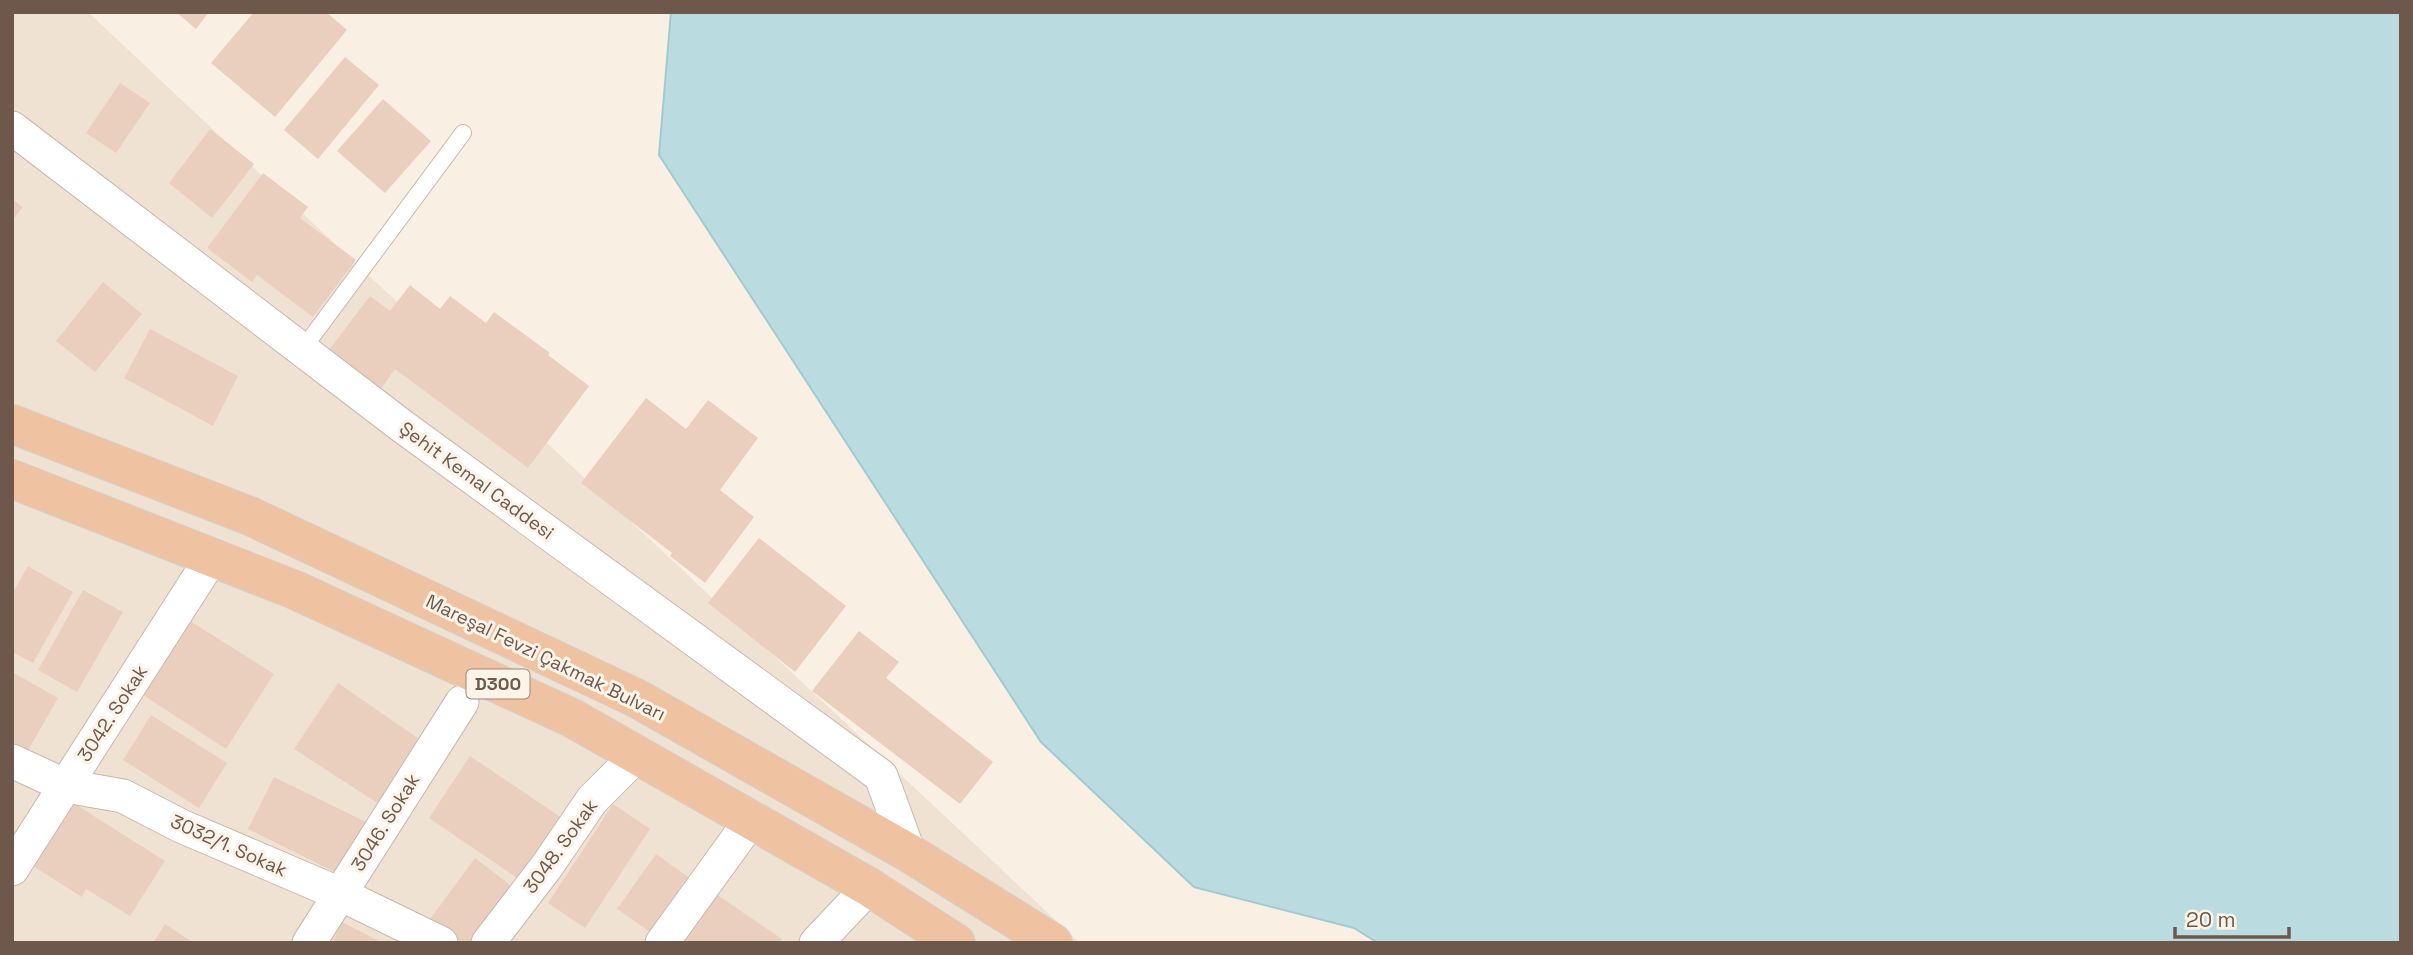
<svg xmlns="http://www.w3.org/2000/svg" width="2413" height="955" font-family="'Space Grotesk',sans-serif">
	<style>
		.residential { fill: #f0e2d2 }
		.water { fill: #badbe0; stroke: #a2cad1; stroke-width: 2 }
		.building { fill: #ebcfbe }
		.lines { fill: none; stroke-linecap: round; stroke-linejoin: round }
		.service-casing { stroke: #c8b8ab; stroke-width: 18 }
		.minor-casing { stroke: #c8b8ab; stroke-width: 35 }
		.trunk-casing { stroke: #d6d0cd; stroke-width: 40 }
		.service { stroke: #fff; stroke-width: 16 }
		.minor { stroke: #fff; stroke-width: 33 }
		.trunk { stroke: #efc2a1; stroke-width: 38 }
		.labels { text-anchor: middle; stroke-width: 6; stroke-linejoin: round; paint-order: stroke }
		.shield { fill: #fdf4e9; stroke: #99877b; stroke-width: 2 }
		.shield-label { font-size: 18px; font-weight: bold; fill: #6e584c }
		.street-label { font-size: 19px; fill: #6e584c; stroke: #fdf4e9 }
	</style>
	<rect width="100%" height="100%" fill="#f9f0e3"/>
	<path class="residential" d="M12 12H88L1080 943H12Z"/>
	<path class="water" d="M671 12H2401V943H1378L1354 928 1194 887 1041 742 659 155Z"/>
	<g class="building">
		<path d="M176 12H209L196 29Z"/>
		<path d="M254 12H326L347 30 275 117 211 63Z"/>
		<path d="M345 57 379 85 318 159 284 130Z"/>
		<path d="M120 83 150 103 116 153 86 133Z"/>
		<path d="M383 99 431 141 385 193 337 151Z"/>
		<path d="M210 129 254 164 212 218 169 183Z"/>
		<path d="M263 173 308 207 300 218 356 260 313 317 257 275 252 282 207 248Z"/>
		<path d="M12 199 23 207 12 221Z"/>
		<path d="M103 282 142 314 95 372 56 341Z"/>
		<path d="M410 285 440 309 450 296 486 323 494 312 550 353 548 355 589 386 528 468 395 369 380 390 329 350 370 296 390 311Z"/>
		<path d="M150 329 238 376 213 426 124 378Z"/>
		<path d="M646 398 686 429 708 400 758 438 720 490 754 517 705 583 670 556 672 553 581 483Z"/>
		<path d="M759 538 846 606 795 672 708 603Z"/>
		<path d="M28 566 73 592 33 663 12 652V594Z"/>
		<path d="M83 590 123 612 77 692 38 670Z"/>
		<path d="M187 619 274 674 226 749 140 693Z"/>
		<path d="M859 631 899 662 886 678 993 762 960 804 812 691Z"/>
		<path d="M12 672 58 698 22 761 12 755Z"/>
		<path d="M338 683 425 743 382 806 294 749Z"/>
		<path d="M151 715 227 763 199 808 123 760Z"/>
		<path d="M470 756 562 818 520 880 429 818Z"/>
		<path d="M274 777 366 822 341 875 248 829Z"/>
		<path d="M72 802 165 861 130 916 86 889 82 897 33 866Z"/>
		<path d="M613 804 650 829 585 928 548 903Z"/>
		<path d="M656 854 698 884 660 939 617 909Z"/>
		<path d="M475 858 513 887 473 943H462L430 919Z"/>
		<path d="M716 894 782 939 779 943H683Z"/>
		<path d="M342 922 383 943H332Z"/>
		<path d="M165 924 194 943H153Z"/>
	</g>
	<g class="lines">
		<defs>
			<path id="service" d="M302 350 463 133"/>
			<g id="minor">
				<path d="M12 128 402 426 881 776 909 853"/>
				<path d="M12 761 66 786 123 796 181 826 340 894 441 943"/>
				<path d="M12 869 212 557"/>
				<path d="M309 943 462 702"/>
				<path d="M488 943 547 866 592 800 637 755"/>
				<path d="M662 943 751 820"/>
				<path d="M816 943 869 887"/>
			</g>
			<g id="trunk">
				<path d="M12 424 250 516 636 698 909 853 1053 943"/>
				<path d="M12 479 295 590 572 718 869 887 956 943"/>
			</g>
		</defs>
		<use href="#service" class="service-casing"/>
		<use href="#minor" class="minor-casing"/>
		<use href="#trunk" class="trunk-casing"/>
		<use href="#service" class="service"/>
		<use href="#minor" class="minor"/>
		<use href="#trunk" class="trunk"/>
	</g>
	<g class="labels">
		<rect class="shield" x="466.5" y="669.5" width="63" height="29" rx="5"/>
		<g class="shield-label">
			<text x="498" y="690">D300</text>
		</g>
		<g class="street-label">
			<text transform="translate(477 480) rotate(36)" y="7">Şehit Kemal Caddesi</text>
			<text transform="translate(546 657) rotate(26)" y="7">Mareşal Fevzi Çakmak Bulvarı</text>
			<text transform="translate(112 713) rotate(-57)" y="7">3042. Sokak</text>
			<text transform="translate(385 822) rotate(-58)" y="7">3046. Sokak</text>
			<text transform="translate(229 845) rotate(24)" y="7">3032/1. Sokak</text>
			<text transform="translate(560 846) rotate(-54)" y="7">3048. Sokak</text>
		</g>
	</g>
	<rect width="2413" height="955" fill="none" stroke="#6e584c" stroke-width="28"/>
	<path d="M2175 927v10h114v-10" fill="none" stroke="#6e584c" stroke-width="3.5"/>
	<text x="2186" y="927" font-size="21" fill="#6e584c" stroke="#fdf4e9" stroke-width="5" paint-order="stroke">20 m</text>
</svg>
